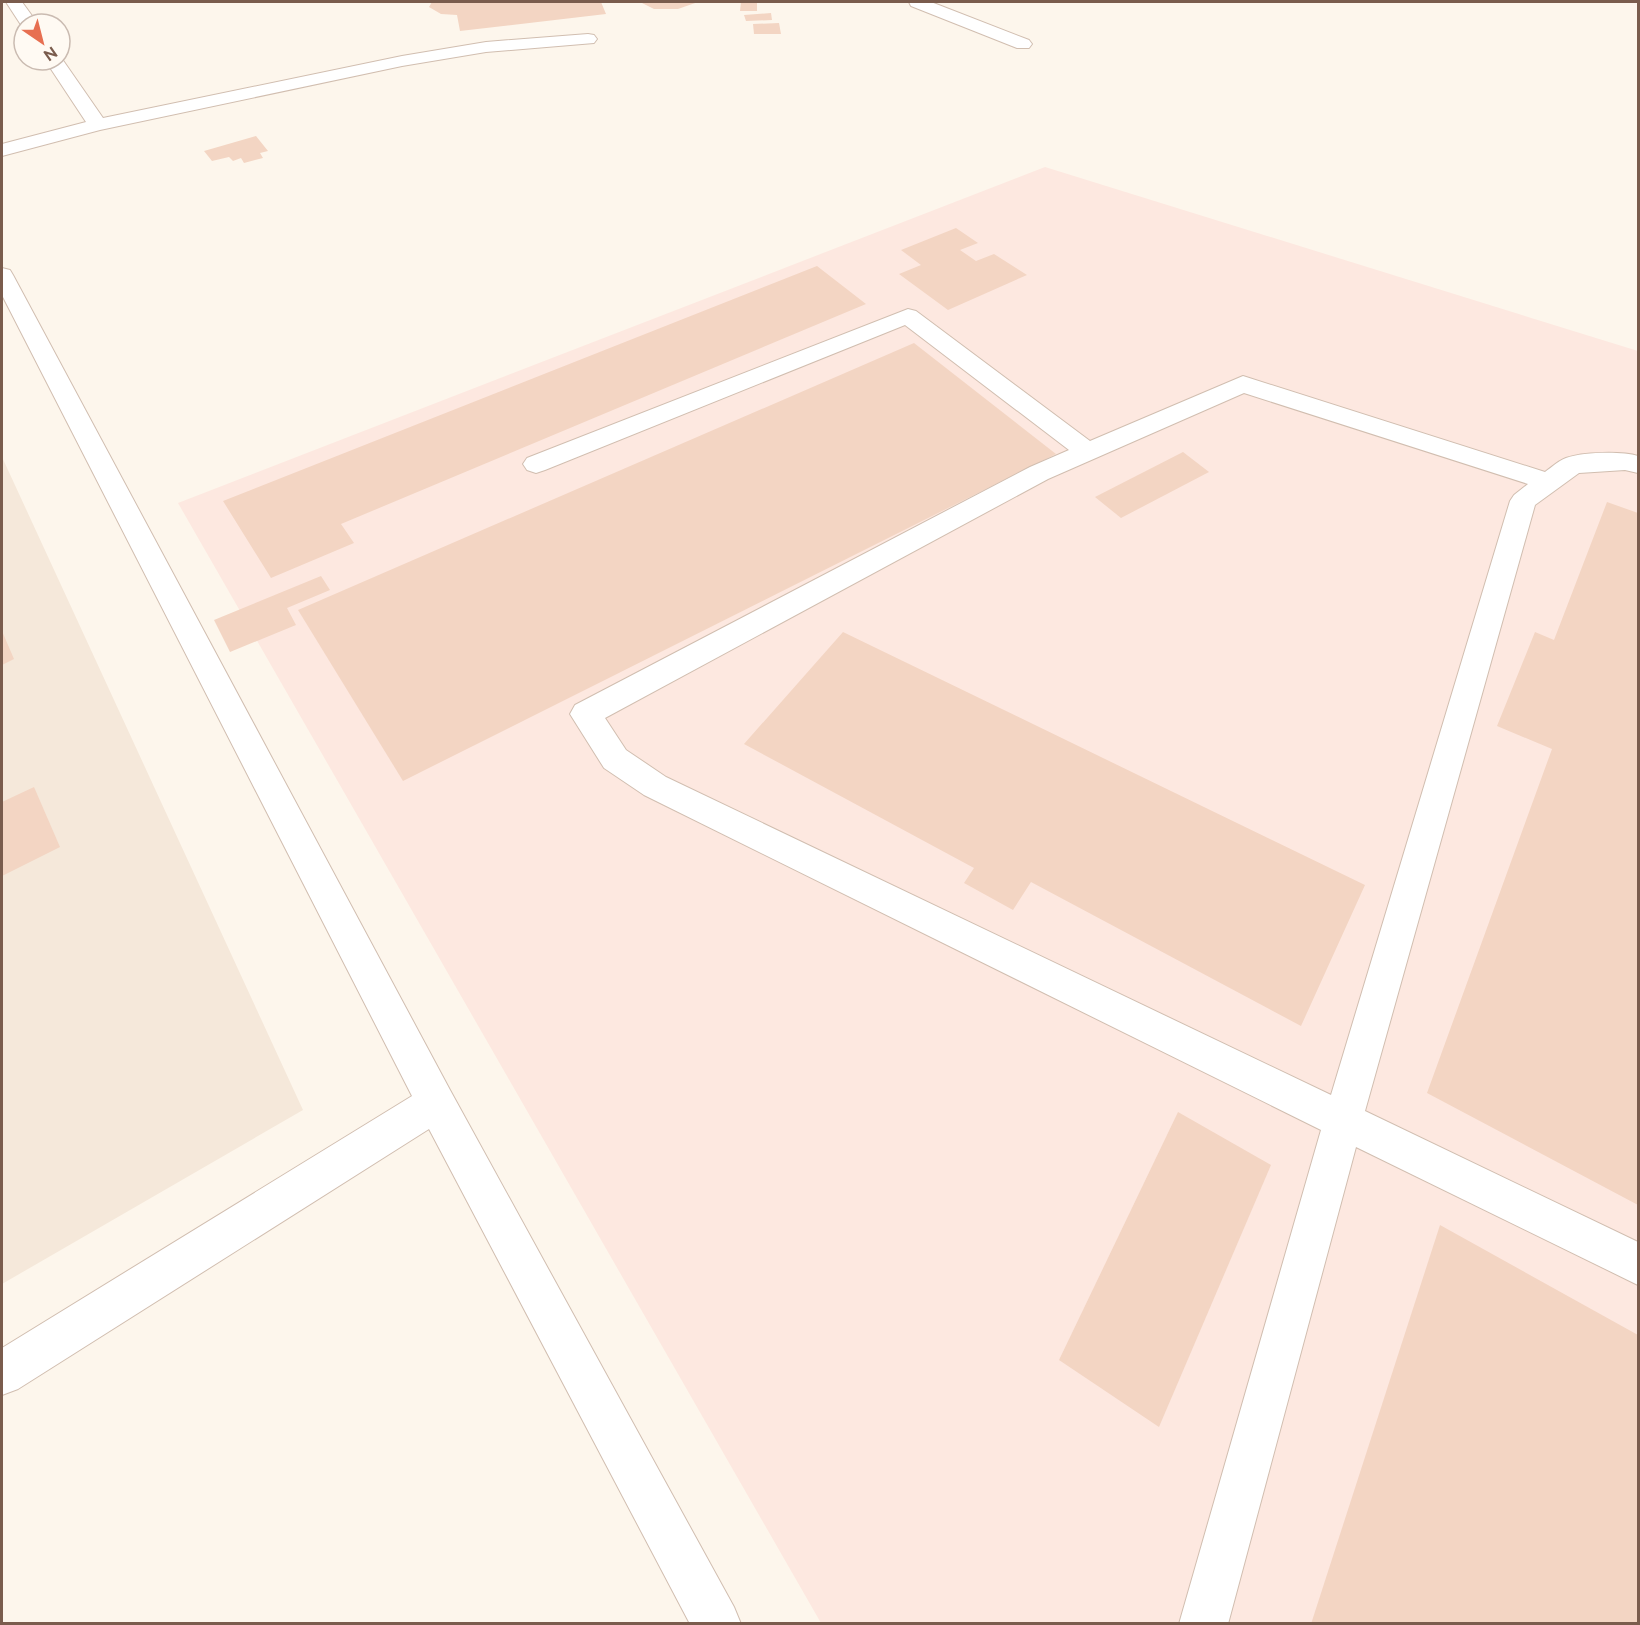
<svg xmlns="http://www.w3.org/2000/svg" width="1640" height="1625" font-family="Raleway,sans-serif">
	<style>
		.residential { fill: #f5e8da }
		.commercial { fill: #fde8e0 }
		.building { fill: #f3d5c3 }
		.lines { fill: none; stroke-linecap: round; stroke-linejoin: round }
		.minor-casing { stroke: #d1beb0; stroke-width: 2 }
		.minor { fill: #fff; fill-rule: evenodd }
	</style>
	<rect width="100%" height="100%" fill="#fdf6ec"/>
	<path class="residential" d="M2 457 303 1110 2 1284Z"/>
	<path class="commercial" d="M1045 167 1638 351V1623H821L178 503Z"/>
	<g class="building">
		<path d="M432 2H601L606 14 460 31 457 15 441 14 429 7Z"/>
		<path d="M640 2H698L678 9H654Z"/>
		<path d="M741 2H757V11H740Z"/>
		<path d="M771 13 772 20 746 21 744 15Z"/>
		<path d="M779 23 781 34H754L753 24Z"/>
		<path d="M256 136 268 151 260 153 263 158 244 163 241 158 233 161 229 157 212 161 204 151Z"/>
		<path d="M956 228 978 243 960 250 976 261 994 254 1027 275 948 310 899 274 921 265 901 250Z"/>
		<path d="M817 266 866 304 341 524 354 543 271 578 223 501Z"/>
		<path d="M914 343 1056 454 403 781 298 610Z"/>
		<path d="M1183 452 1209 472 1121 518 1095 497Z"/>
		<path d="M1607 502 1638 513V1205L1427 1093 1552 749 1497 726 1535 632 1554 640Z"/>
		<path d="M321 576 330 590 287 608 296 625 230 652 214 620Z"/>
		<path d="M2 631 14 659 2 665Z"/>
		<path d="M843 632 1365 885 1301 1026 1031 882 1013 910 964 883 974 868 744 744Z"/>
		<path d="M34 787 60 847 2 876V802Z"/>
		<path d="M1178 1112 1271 1165 1159 1427 1059 1360Z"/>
		<path d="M1440 1225 1638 1335V1624H1311Z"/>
	</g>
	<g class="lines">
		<defs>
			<g id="minor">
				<path d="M6 2H22L38 24H24L23 28Z"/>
				<path d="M909 2H931L1029 40 1032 44 1029 48H1017L911 6Z"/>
				<path d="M588 34 594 35 597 39 594 43 486 52 402 66 100 130 2 156V144L86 122 45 60H60V56L103 118 402 56 486 42Z"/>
				<path d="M2 268 10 270 13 275 450 1090 734 1607 741 1624H690L429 1129 18 1389 2 1395V1348L412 1096 2 295Z"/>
				<path d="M908 309 916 311 1090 441 1243 376 1545 472C1552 467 1558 461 1566 458 1582 452 1622 451 1638 456V473L1625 470 1579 473 1535 505 1365 1111 1638 1242V1285L1356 1147 1228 1624H1179L1321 1130 644 795 604 768 570 714 575 705 1030 467 1069 450 905 325 545 470 536 473 527 470 523 464 527 458ZM1244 393 1528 484 1514 495 1510 501 1331 1095 666 777 626 750 605 718 1048 479Z"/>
			</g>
		</defs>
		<use href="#minor" class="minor-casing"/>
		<use href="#minor" class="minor"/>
	</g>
	<rect width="1640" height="1625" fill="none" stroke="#7a5c4d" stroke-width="6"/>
	<g transform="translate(42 42) rotate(145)"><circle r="28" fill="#fffaf3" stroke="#cabbb1" stroke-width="1.5"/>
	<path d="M0-4.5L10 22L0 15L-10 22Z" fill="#e76f51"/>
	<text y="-9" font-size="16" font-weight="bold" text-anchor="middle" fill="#7a5c4d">N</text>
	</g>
</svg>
